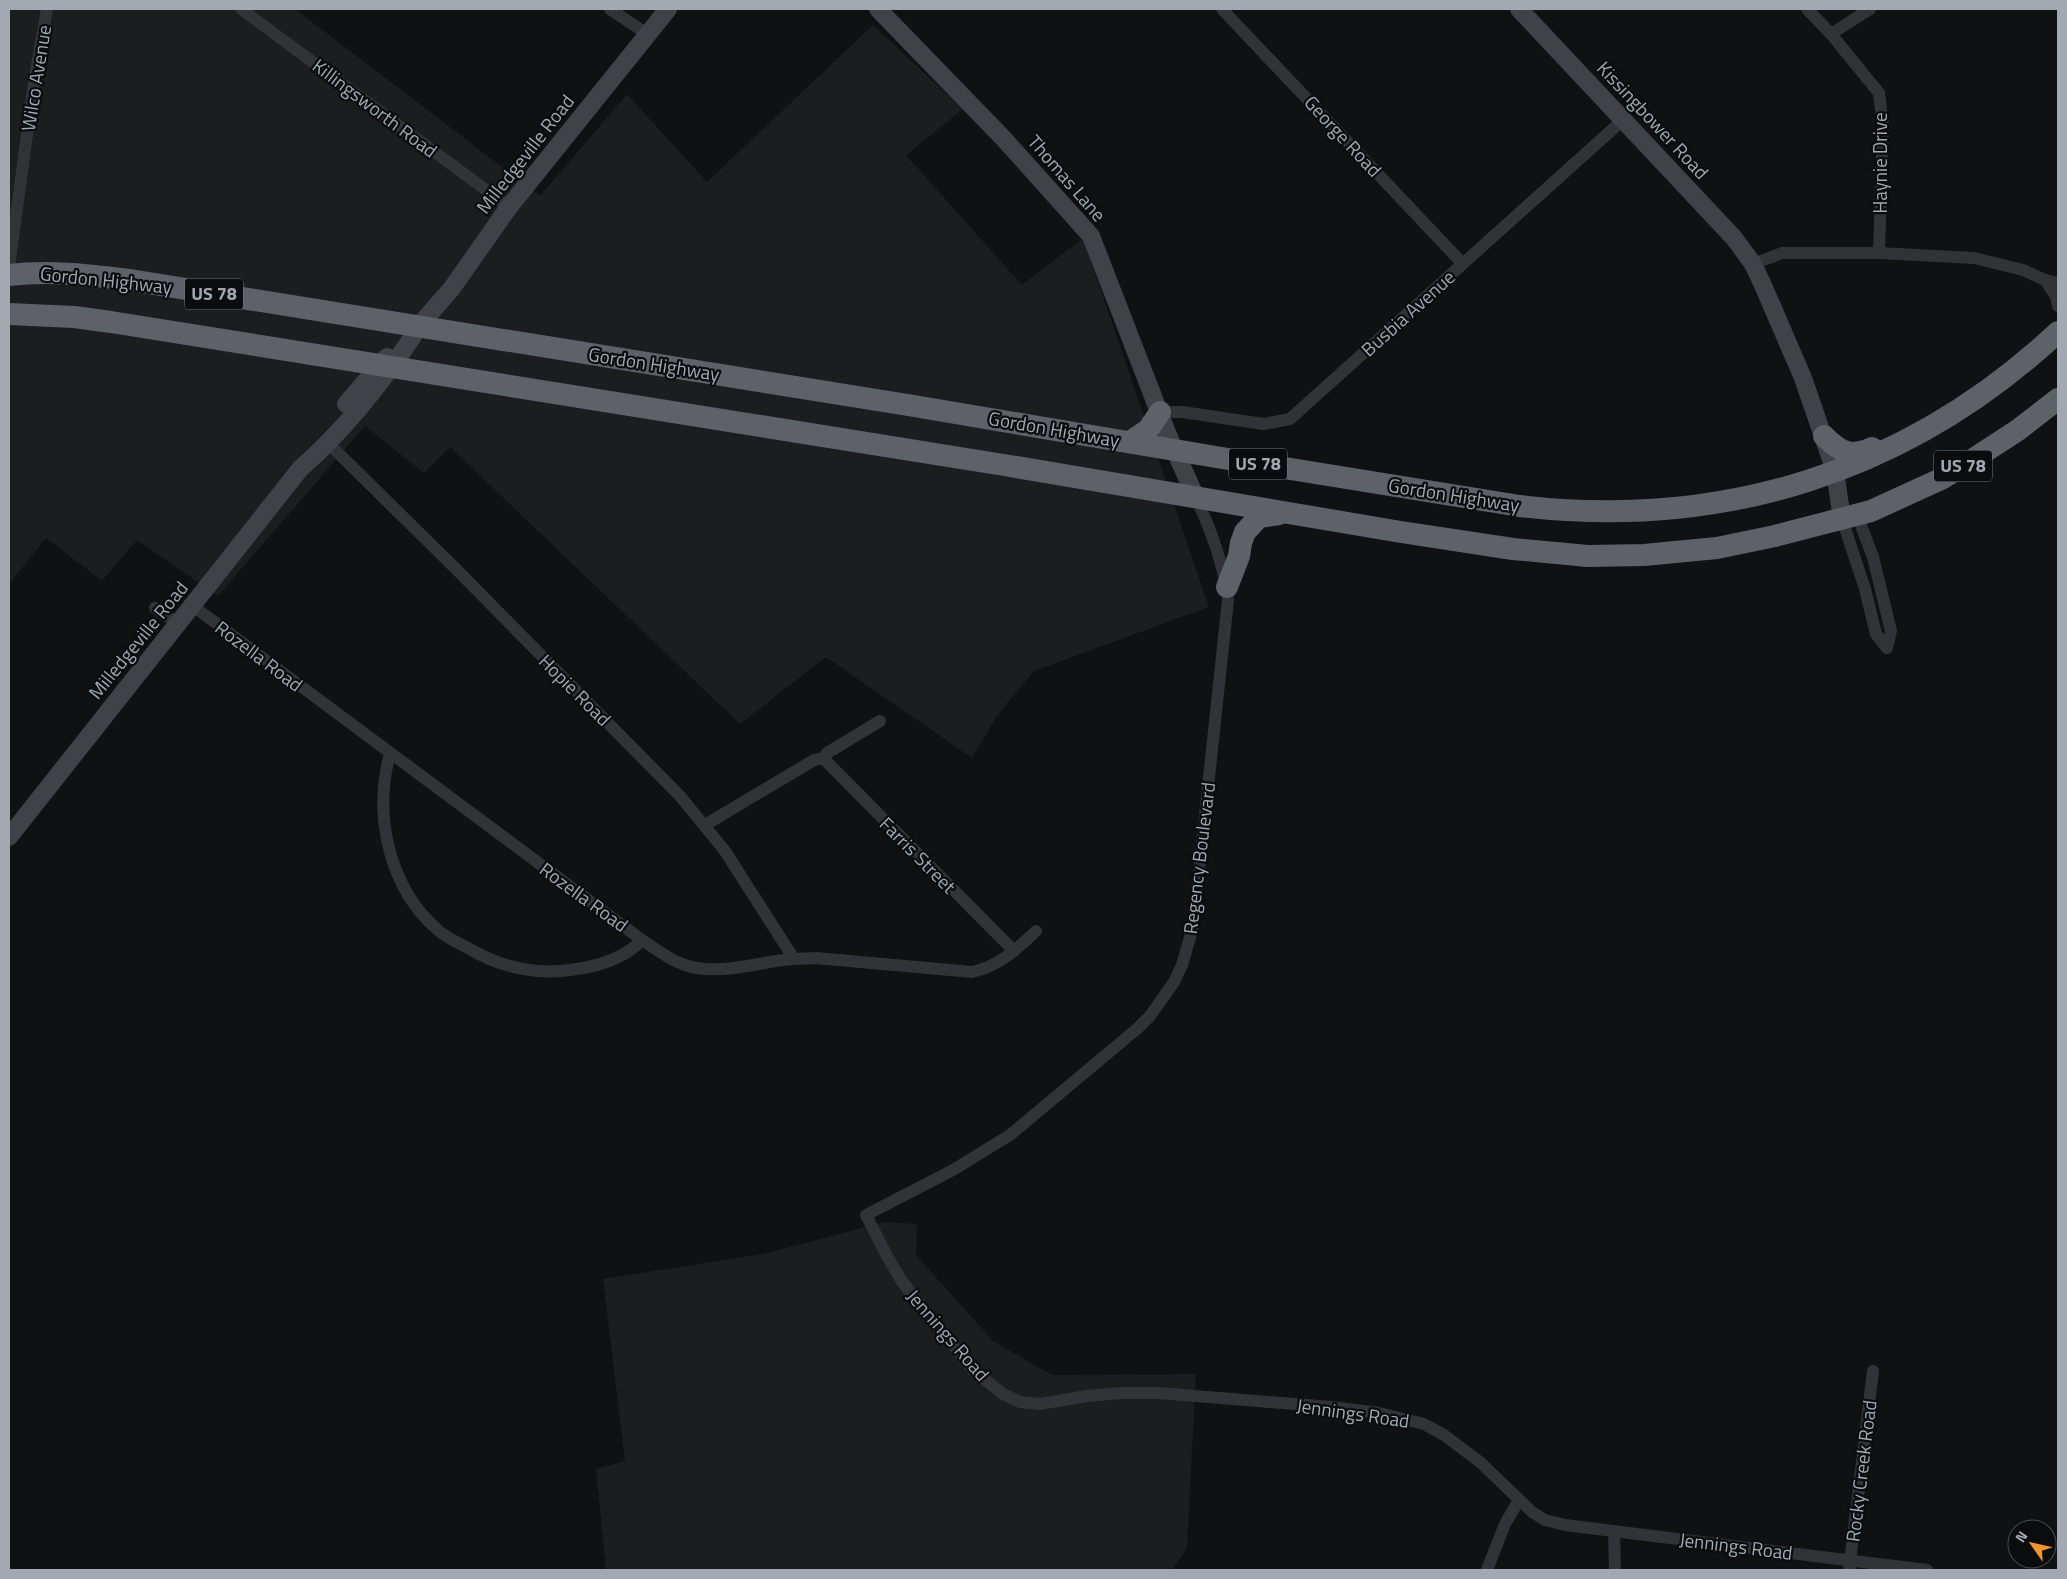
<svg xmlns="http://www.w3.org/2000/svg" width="2067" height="1579" font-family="'Titillium Web',sans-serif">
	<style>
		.built { fill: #1c1d1f }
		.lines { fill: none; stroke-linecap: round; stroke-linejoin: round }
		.street { stroke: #313337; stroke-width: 12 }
		.secondary { stroke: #404247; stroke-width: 18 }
		.highway { stroke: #5e6168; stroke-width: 22 }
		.labels { text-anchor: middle; stroke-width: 4.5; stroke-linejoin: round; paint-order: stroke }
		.shield { fill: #0b0c0d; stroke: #757a80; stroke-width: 1 }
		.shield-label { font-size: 18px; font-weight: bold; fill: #a2a9b2 }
		.street-label { font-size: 19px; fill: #a2a9b2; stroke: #0b0c0d }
	</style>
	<rect width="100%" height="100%" fill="#101112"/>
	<g class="built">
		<path d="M9 9H295L540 196 627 94 707 182 873 25 963 109 906 155 1022 285 1083 238 1209 607 1034 671 997 716 972 758 826 657 740 724 450 447 424 473 365 426 218 596 137 540 102 581 46 538 9 584Z"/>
		<path d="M885 1222 917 1224 916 1255 993 1341 1052 1375 1196 1374 1187 1548 1172 1570H606L596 1469 625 1461 603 1279 763 1254Z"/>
	</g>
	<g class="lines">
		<g class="street">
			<path d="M241 9 509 207"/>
			<path d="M610 9 647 34"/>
			<path d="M1222 9 1462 263"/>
			<path d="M1807 9 1831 34 1879 93 1883 125 1879 253"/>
			<path d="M1831 34 1870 9"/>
			<path d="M1753 264 1782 253H1879L1974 258 2023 270 2045 280 2058 283"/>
			<path d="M9 267 35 76 47 9"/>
			<path d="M2045 280 2056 296 2058 306"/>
			<path d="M1160 412H1182L1264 424 1290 419 1624 119"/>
			<path d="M329 444 457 570 680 796 725 851 794 959"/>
			<path d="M1196 498C1210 527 1225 568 1228 600L1193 927 1182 965 1174 982 1150 1016 1138 1028 1010 1135 953 1170 866 1215 887 1256 901 1280 921 1306 975 1372 1003 1394 1020 1402 1040 1404 1087 1396 1122 1393H1158L1331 1407 1379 1413 1424 1424 1444 1435 1480 1462 1532 1512 1545 1520 1565 1525 1927 1570"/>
			<path d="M1857 515 1873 557 1891 631 1887 648"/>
			<path d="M1842 519 1865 589 1876 634 1887 648"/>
			<path d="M193 606 642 940C659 951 676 965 697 968 721 972 746 966 770 962 785 959 800 959 816 958L972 972C999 966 1016 950 1036 931"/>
			<path d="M155 608 178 624"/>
			<path d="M390 754C373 815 389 889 439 931 447 938 459 943 468 948 500 967 534 975 570 970 596 967 624 959 642 940"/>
			<path d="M823 758 827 753 880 721"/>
			<path d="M705 825 814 760 823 758 1014 951"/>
			<path d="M1614 1531 1615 1570"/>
			<path d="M1487 1570 1505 1524 1519 1500"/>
			<path d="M1849 1570 1873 1371"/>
		</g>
		<g class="secondary">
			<path d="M878 9 1004 139 1091 236 1168 435 1196 498"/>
			<path d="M1519 9 1734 238 1753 264 1762 283 1803 378 1835 471 1842 519"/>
			<path d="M413 333 452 288 509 207 668 9"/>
			<path d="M346 404 387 357"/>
			<path d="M9 837 300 469C347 428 385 379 419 327"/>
		</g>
		<g class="highway">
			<path d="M9 275C50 270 89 275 130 280L908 405 1222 458 1520 506C1723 530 1908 472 2058 332"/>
			<path d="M9 314 74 317 111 322 1004 465 1401 532 1513 549 1588 556 1644 555 1717 548 1775 536 1871 511 1941 479 1972 460 2018 430 2058 399"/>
			<path d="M1824 436C1840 452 1851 458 1872 448"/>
			<path d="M1130 442 1148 430 1160 412"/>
			<path d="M1227 587 1239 556 1241 543 1245 532 1259 517 1279 514"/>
		</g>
	</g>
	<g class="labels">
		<g class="shield">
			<rect x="185" y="278.5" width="58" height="31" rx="4"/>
			<rect x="1229" y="448.5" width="58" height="31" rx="4"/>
			<rect x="1934" y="450.5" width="58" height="31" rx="4"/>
		</g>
		<g class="shield-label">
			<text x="214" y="300">US 78</text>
			<text x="1258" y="470">US 78</text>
			<text x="1963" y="472">US 78</text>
		</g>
		<g class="street-label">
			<text transform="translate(36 78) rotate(-81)" y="7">Wilco Avenue</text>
			<text transform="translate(375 108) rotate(37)" y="7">Killingsworth Road</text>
			<text transform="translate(1653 120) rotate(47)" y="7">Kissingbower Road</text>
			<text transform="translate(1343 136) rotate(47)" y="7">George Road</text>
			<text transform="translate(525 154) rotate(-52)" y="7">Milledgeville Road</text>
			<text transform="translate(1880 163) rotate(-90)" y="7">Haynie Drive</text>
			<text transform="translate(1067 178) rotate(49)" y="7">Thomas Lane</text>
			<text transform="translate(106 280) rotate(6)" y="7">Gordon Highway</text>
			<text transform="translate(1408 313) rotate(-42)" y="7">Busbia Avenue</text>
			<text transform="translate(654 364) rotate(9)" y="7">Gordon Highway</text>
			<text transform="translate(1054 429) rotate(10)" y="7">Gordon Highway</text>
			<text transform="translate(1454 495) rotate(9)" y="7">Gordon Highway</text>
			<text transform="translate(138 640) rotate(-51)" y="7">Milledgeville Road</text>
			<text transform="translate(259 656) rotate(37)" y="7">Rozella Road</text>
			<text transform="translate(575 690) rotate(45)" y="7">Hopie Road</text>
			<text transform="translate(918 855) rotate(45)" y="7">Farris Street</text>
			<text transform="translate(1199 858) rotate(-83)" y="7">Regency Boulevard</text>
			<text transform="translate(584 897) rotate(36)" y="7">Rozella Road</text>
			<text transform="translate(948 1335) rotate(49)" y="7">Jennings Road</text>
			<text transform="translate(1353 1413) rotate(8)" y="7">Jennings Road</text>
			<text transform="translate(1861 1471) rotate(-83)" y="7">Rocky Creek Road</text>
			<text transform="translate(1736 1546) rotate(7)" y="7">Jennings Road</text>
		</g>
	</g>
	<rect width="2067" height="1579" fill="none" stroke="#a2a9b2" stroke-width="20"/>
	<g transform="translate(2032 1544) rotate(304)"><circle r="24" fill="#0b0c0d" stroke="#474b4f"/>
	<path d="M0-4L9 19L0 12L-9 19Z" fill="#ef972c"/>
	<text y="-8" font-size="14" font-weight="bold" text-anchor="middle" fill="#a2a9b2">N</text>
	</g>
</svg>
